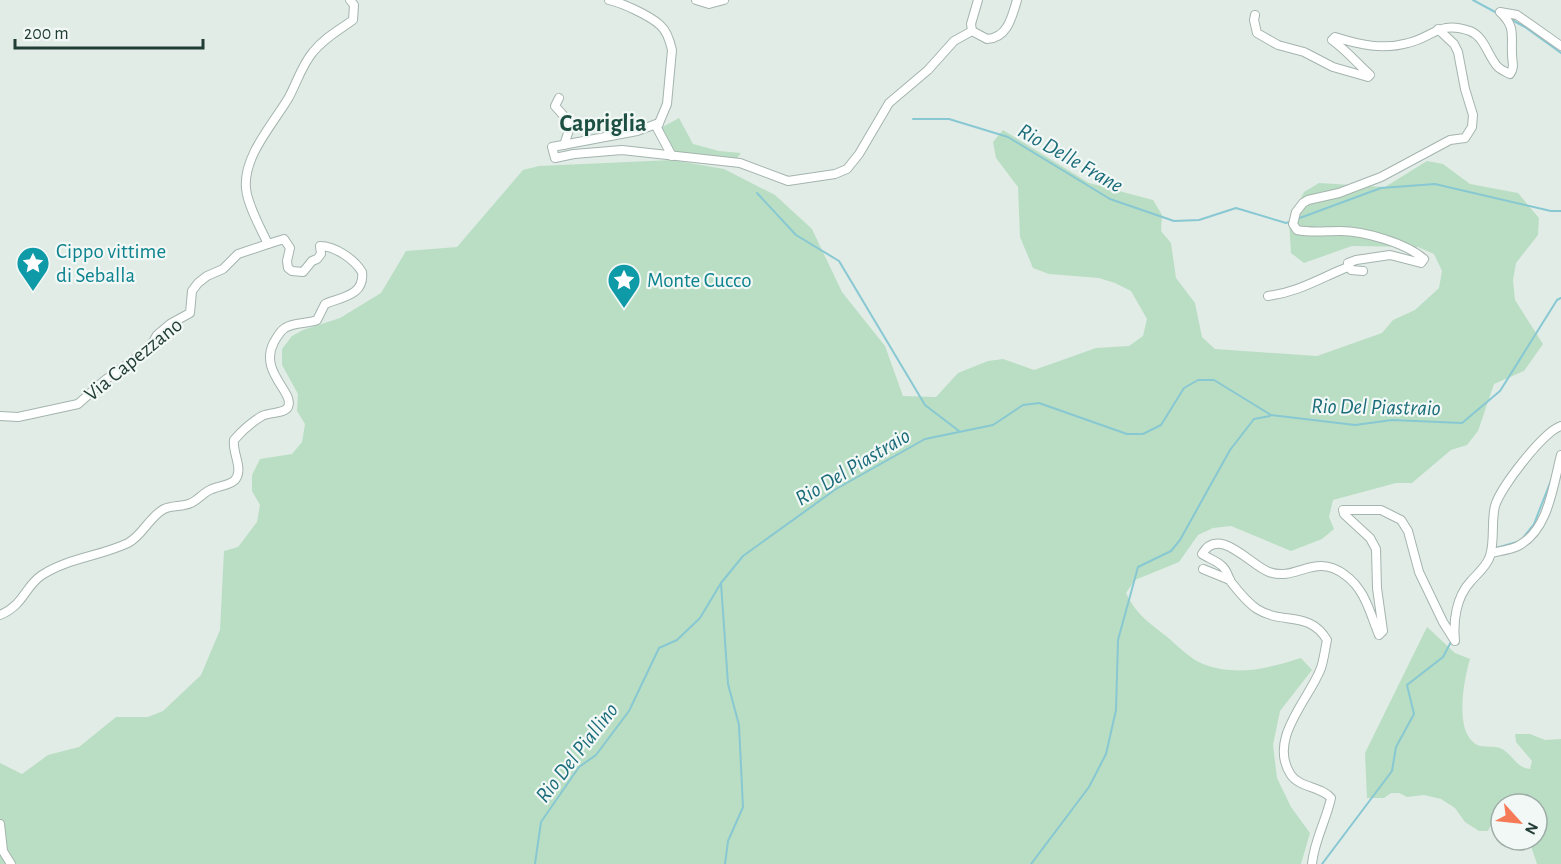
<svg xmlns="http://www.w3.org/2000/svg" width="1561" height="864" font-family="'Alegreya Sans',sans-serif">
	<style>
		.green { fill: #badec3 }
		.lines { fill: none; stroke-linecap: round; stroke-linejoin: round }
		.stream { stroke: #88c8d2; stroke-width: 2 }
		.street-casing { stroke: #a4b4ae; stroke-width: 10 }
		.street { stroke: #fff; stroke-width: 8 }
		.labels { text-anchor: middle; stroke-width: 4.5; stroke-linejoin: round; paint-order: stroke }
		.culture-label { font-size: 21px; fill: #0d838f; stroke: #f2f8f5; text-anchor: start }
		.street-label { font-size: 21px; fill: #213d35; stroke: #f2f8f5 }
		.water-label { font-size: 22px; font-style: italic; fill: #1a6c7a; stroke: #f2f8f5 }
		.quarter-label { font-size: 24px; font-weight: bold; fill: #1d5042; stroke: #f2f8f5 }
	</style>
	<rect width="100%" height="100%" fill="#e1ece7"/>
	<g class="green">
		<path d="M679 118 693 144 719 151 741 153 735 161 675 154 659 129Z"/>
		<path d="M1003 130 1089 183 1153 200 1162 215 1161 231 1171 243 1176 278 1195 303 1202 337 1215 349 1317 356 1382 333 1393 320 1415 310 1439 288 1442 271 1434 254 1418 247 1352 246 1304 263 1291 253 1289 221 1304 192 1319 183 1385 187 1427 161 1443 164 1470 184 1518 193 1539 218 1538 235 1516 263 1513 280 1515 300 1543 344 1524 371 1494 384 1478 431 1467 445 1451 450 1412 483H1396L1333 500 1329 517 1334 529 1322 539 1291 551 1231 526 1213 528 1198 535 1179 562 1135 580 1126 593C1135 613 1149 623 1166 636 1177 645 1190 659 1203 664 1236 677 1269 668 1301 658L1312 670 1280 711 1273 745 1277 778 1291 807 1310 833 1301 864H0V763L22 774 48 755 79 747 116 717H148L163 711 201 675 220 630 224 551 238 547 257 522 260 505 252 491V475L260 459 292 454 302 442 305 424 297 411 298 394 282 365V349L292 336 303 330 340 318 381 293 406 251 457 247 523 170 539 166 672 160 724 169 775 195 812 229 842 292 885 346 903 396 936 397 958 373 988 361 1003 359 1034 370 1096 348 1129 346 1143 336 1147 319 1131 291 1115 283 1099 278 1049 274 1033 268 1020 237 1018 187 996 158 993 142Z"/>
		<path d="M1427 627 1455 653 1470 659C1464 679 1455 727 1473 742 1480 749 1491 745 1500 748 1512 753 1516 768 1530 769L1532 761 1516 742 1515 734H1530L1545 740 1561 739V864H1537L1529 840H1537V804H1501V816H1495L1488 831H1479L1465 822 1455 808 1441 799 1424 795 1407 797 1399 793H1391L1384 798H1367L1365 753Z"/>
	</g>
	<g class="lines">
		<g class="stream">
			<path d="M1473 0 1497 13"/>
			<path d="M1510 19 1525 27 1561 53"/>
			<path d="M913 119H949L1008 137 1110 199 1174 221 1199 220 1236 208 1286 223 1292 221"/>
			<path d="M757 193 796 235 839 261 925 405 959 431"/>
			<path d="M1297 219 1381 188 1435 184 1551 211H1561"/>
			<path d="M1522 539 1534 524 1552 478"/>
			<path d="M1495 550 1496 548 1517 542"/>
			<path d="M721 583 728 684 739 725 743 807 728 841 725 864"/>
			<path d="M535 864 541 822 579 767 596 755 629 711 659 648 677 640 700 618 721 583 743 556 836 489 925 439 993 425 1023 405 1039 403 1127 434H1143L1161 425 1184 388 1198 380H1214L1271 415 1355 425 1392 420 1462 423 1500 391 1557 300 1561 298"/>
			<path d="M1031 864 1089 787 1106 754 1116 710 1118 640 1138 567 1171 551 1180 540 1230 450 1254 419 1270 416"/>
			<path d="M1322 864 1392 771 1396 747 1414 714 1407 685 1443 657 1452 640"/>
		</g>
		<defs>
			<g id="street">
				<path d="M609 0C622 3 649 15 660 25 667 31 670 41 672 50L667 104 657 128 672 156"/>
				<path d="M696 0 709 4 724 0"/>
				<path d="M1255 15 1254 20 1257 33 1278 45 1304 52 1333 67 1368 77 1370 75C1357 63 1346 50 1332 40L1335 37C1360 45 1383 50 1408 43 1434 37 1439 20 1470 31 1485 37 1488 57 1498 67 1501 70 1506 72 1510 74 1515 67 1512 62 1512 54 1511 35 1516 27 1500 12L1517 15 1561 46"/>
				<path d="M972 31 987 39C1008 38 1012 16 1017 0"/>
				<path d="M972 31 971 24 978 0"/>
				<path d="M559 98 555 106 571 124 564 145"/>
				<path d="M659 123 637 131 552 147 555 158 574 154 622 150 740 163 788 181 835 174 847 169 859 154 889 103 928 70 954 41 972 31"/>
				<path d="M1363 271 1351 270 1348 263 1356 260 1390 255 1421 263 1424 259C1406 243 1364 231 1340 231 1325 231 1312 233 1297 230L1293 224 1296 212 1303 203 1308 200 1339 193 1381 177 1450 140 1465 138 1472 127 1473 115 1465 89 1458 52 1454 44 1438 29"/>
				<path d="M1268 296C1299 292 1320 278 1348 267"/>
				<path d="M0 416 18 417 32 414 78 404 105 380 149 349 157 335 170 324 190 313 192 291 198 283 207 276 223 269 238 254 268 244C261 229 247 204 246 188 243 156 274 123 289 97 297 82 302 65 313 52 324 38 339 30 353 20L354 5 350 0"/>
				<path d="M1491 553C1499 551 1510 550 1518 546 1549 530 1553 485 1561 455"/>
				<path d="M1203 569 1230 580"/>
				<path d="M0 615C24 605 25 586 42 575 68 558 101 556 128 543 143 535 149 517 164 509 172 505 183 507 191 503 198 500 203 493 210 490 217 486 229 486 235 480 244 469 232 453 234 440 241 432 252 422 262 416 270 412 284 414 288 407 295 392 258 372 274 342 277 337 280 331 285 328 294 322 307 324 317 320L325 304C342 297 365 295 362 272 354 259 335 246 320 246L321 254 317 259 312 261 303 272 292 271 288 268 287 261 290 248 284 239 268 244"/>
				<path d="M0 824 3 851 11 864"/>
				<path d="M1312 864C1314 841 1326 821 1331 798 1321 786 1300 788 1291 775 1267 739 1309 700 1321 668 1324 659 1325 649 1327 640 1309 610 1282 625 1257 609 1248 603 1238 591 1231 582 1228 577 1227 570 1222 566 1217 561 1208 558 1202 554 1219 525 1250 565 1269 572 1297 582 1314 552 1345 575 1365 589 1370 613 1379 635L1383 631 1377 588 1376 549 1370 538 1344 514 1343 510H1381L1401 520 1408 531 1419 572 1443 622 1455 641C1453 621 1456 597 1471 581 1478 573 1487 566 1490 556 1495 540 1491 522 1495 506 1500 488 1543 432 1561 426"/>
			</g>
		</defs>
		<use href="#street" class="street-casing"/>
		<use href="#street" class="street"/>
	</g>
	<defs>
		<symbol id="sight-pin" viewBox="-11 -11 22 30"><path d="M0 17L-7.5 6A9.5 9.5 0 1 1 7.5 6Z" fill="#0f9aa8" stroke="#f2f8f5"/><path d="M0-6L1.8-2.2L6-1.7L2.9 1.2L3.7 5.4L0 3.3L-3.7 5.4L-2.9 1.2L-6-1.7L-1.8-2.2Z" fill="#fff"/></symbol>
	</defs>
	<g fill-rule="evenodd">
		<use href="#sight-pin" x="14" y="244" width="38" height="52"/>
		<use href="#sight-pin" x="605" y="261" width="38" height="52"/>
	</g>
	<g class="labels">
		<g class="culture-label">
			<text x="56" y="258">Cippo vittime<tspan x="56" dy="24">di Seballa</tspan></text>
			<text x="647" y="287">Monte Cucco</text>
		</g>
		<g class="street-label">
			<text transform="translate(133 359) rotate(-39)" y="7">Via Capezzano</text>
		</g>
		<g class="water-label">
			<text transform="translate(1071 157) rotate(30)" y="8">Rio Delle Frane</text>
			<text transform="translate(1376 406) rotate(1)" y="8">Rio Del Piastraio</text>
			<text transform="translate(852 466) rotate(-31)" y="8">Rio Del Piastraio</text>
			<text transform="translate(576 752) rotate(-52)" y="8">Rio Del Piallino</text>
		</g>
		<g class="quarter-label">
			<text x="603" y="131">Capriglia</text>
		</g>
	</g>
	<g transform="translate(1519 822) rotate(117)"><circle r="28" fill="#f2f8f5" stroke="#9eada8" stroke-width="1.5"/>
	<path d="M0-4.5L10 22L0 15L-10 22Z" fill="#f57a57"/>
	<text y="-9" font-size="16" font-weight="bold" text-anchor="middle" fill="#213d35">N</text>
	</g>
	<path d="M15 39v9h188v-9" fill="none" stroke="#213d35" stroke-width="3"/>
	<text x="24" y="39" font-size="18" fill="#213d35" stroke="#f2f8f5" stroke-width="4.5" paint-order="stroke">200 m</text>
</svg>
